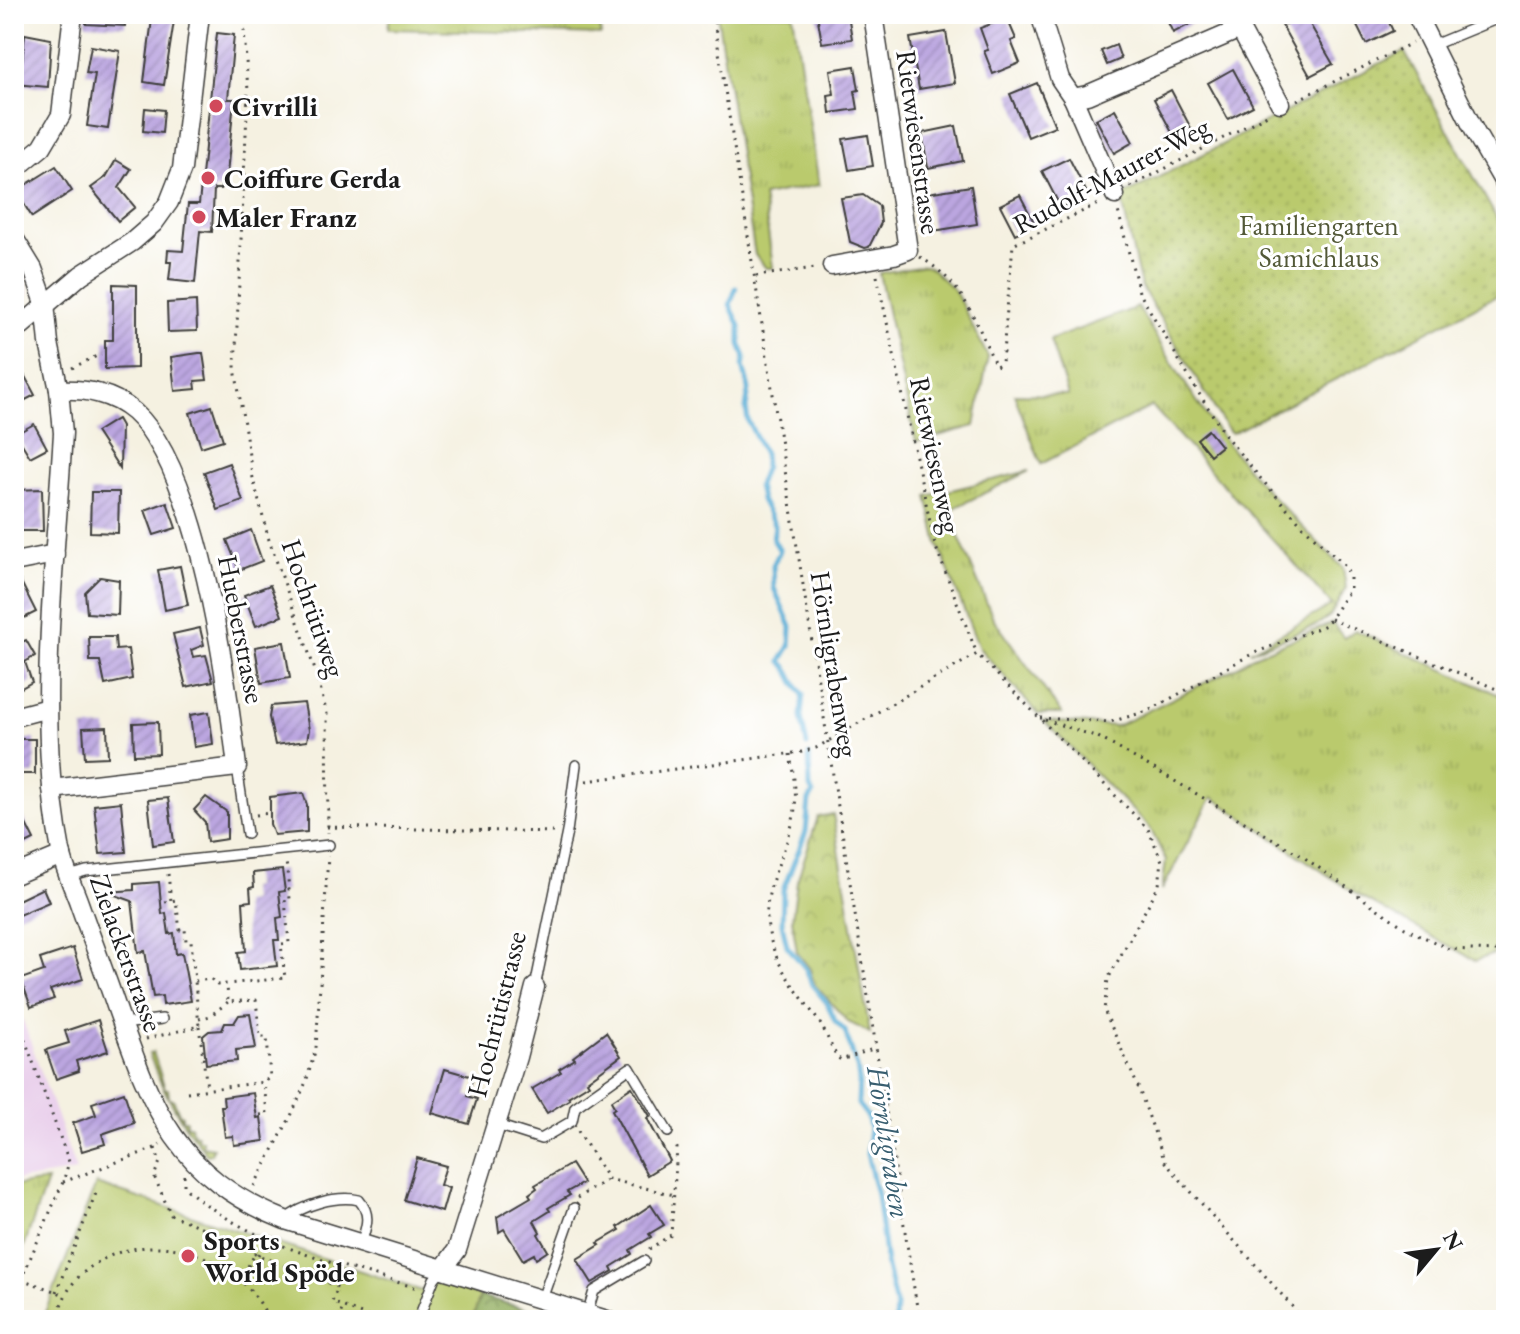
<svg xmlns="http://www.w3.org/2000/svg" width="1520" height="1334" font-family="'EB Garamond',serif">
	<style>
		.built { fill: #ead1ec }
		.grass { fill: url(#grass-tufts); stroke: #6b7344; stroke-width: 2 }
		.forest { fill: url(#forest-crowns); stroke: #58653e; stroke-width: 2 }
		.park { fill: url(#park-crowns); stroke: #6b7344; stroke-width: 2 }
		.garden { fill: url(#garden-dots); stroke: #6b7344; stroke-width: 2 }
		.pitch { fill: #baca6d; stroke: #6b7344; stroke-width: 2 }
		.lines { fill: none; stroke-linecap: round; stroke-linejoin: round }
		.stream { stroke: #5aaed6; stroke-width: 5 }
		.building { fill: url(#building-hatch) }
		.service-casing { stroke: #3d3c3a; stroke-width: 12 }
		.minor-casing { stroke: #3d3c3a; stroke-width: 21 }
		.path { stroke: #3d3c3a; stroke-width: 3; stroke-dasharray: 2 6; stroke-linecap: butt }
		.service { stroke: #fff; stroke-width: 9 }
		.minor { stroke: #fff; stroke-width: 18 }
		.poi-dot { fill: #d1495b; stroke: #fff; stroke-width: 3 }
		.labels { text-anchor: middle; stroke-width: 6; stroke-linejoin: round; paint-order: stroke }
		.poi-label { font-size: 28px; font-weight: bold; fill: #1c1c1c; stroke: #fff; text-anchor: start }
		.street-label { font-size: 28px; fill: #1c1c1c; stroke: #fff }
		.park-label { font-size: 28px; fill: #535938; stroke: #fff }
		.water-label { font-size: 30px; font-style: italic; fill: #385e70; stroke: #fff }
	</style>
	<defs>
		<pattern id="grass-tufts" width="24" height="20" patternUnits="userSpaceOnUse" patternTransform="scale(2)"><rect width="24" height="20" fill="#baca6d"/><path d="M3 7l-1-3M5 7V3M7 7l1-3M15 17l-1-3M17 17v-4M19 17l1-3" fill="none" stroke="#9fad5e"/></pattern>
		<pattern id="forest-crowns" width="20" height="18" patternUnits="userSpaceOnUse" patternTransform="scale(2)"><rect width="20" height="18" fill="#93ae60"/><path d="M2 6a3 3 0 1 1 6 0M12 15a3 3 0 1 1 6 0" fill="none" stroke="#778d4e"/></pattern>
		<pattern id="park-crowns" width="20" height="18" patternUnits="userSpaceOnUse" patternTransform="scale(2)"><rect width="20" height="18" fill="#baca6d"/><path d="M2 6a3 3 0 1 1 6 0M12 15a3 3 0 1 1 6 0" fill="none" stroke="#9fad5e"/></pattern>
		<pattern id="garden-dots" width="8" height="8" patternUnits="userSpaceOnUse" patternTransform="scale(2)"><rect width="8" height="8" fill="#baca6d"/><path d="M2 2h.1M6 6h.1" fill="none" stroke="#9fad5e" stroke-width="1.8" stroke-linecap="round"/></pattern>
		<pattern id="building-hatch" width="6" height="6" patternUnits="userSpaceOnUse" patternTransform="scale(2)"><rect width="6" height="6" fill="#bba6e0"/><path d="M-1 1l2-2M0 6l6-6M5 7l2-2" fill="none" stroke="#a08ec0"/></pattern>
	</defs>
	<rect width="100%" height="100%" fill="#fff"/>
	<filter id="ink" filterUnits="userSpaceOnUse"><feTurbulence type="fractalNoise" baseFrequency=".0125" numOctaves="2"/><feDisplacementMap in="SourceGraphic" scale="16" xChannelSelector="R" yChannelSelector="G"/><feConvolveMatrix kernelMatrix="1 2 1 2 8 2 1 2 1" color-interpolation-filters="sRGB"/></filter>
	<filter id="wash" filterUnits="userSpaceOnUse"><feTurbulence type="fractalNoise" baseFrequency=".006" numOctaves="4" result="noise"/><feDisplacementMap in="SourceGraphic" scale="32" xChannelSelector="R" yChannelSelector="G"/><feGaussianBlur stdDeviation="1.8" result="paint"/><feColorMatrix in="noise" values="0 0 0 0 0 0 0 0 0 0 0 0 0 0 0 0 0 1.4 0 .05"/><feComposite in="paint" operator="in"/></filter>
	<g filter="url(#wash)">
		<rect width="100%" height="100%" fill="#f5f1e1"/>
		<g class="built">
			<path d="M14 259 24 276 28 293 24 304 14 316Z"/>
			<path d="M14 995 76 1171 14 1181Z"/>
		</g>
		<g class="grass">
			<path d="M390 14H598L601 35 388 29Z"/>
			<path d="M717 14H793L819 185 763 196 773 268H766L755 255Z"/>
			<path d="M924 265 930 267 955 291 988 357 975 426 916 442 879 273Z"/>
			<path d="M1138 307C1166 353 1193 399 1226 442 1260 487 1303 527 1343 568L1346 588 1330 616 1315 626 1250 651 1332 605 1152 406 1041 464 1014 394 1068 395 1050 340Z"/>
			<path d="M1029 471 948 511 993 618 1062 714H1038L979 648 938 544 927 496Z"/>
			<path d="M1332 623 1344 638 1355 630 1506 698V949L1476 961 1359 896 1212 797 1162 890 1166 860 1150 828 1044 721 1117 726 1235 668 1251 657Z"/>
			<path d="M47 1181 14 1275V1186Z"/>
		</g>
		<path class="forest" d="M480 1296 566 1320H472Z"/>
		<path class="park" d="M833 814 870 1033 848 1022 814 984 810 969 797 952 792 919 797 881 818 817Z"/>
		<g class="garden">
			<path d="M1404 51 1506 235V291L1232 433 1227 429 1141 286 1130 239 1123 204 1124 195Z"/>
			<path d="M153 1052 165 1089H168L169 1099H173L179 1114 182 1115V1120H186V1125H190L194 1135H197L198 1140H202V1146L213 1148 211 1154 207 1155C180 1123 163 1092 149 1054Z"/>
		</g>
		<path class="pitch" d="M96 1184 422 1291 428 1283H441L480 1296 472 1320H42Z"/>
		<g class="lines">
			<g class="stream">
				<path d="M736 288 730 305 740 326V344L745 357 743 366 749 389 746 408 748 421 764 454 765 466 758 485 761 500 775 526 773 539 780 551 773 565 774 588 791 627 790 646 781 661C793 672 792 683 803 694L801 717 807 745"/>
				<path d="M809 755 810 788 813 794 809 800 806 832 783 890 782 924 787 946 806 969 812 985 827 1003 835 1021 845 1031 857 1067 859 1080 858 1104 867 1116 870 1128 867 1154 877 1195 886 1263 896 1306 895 1320"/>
			</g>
		</g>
		<g id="blocks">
			<g class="building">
				<path d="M86 14H126L125 26 86 24Z"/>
				<path d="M817 14H848L852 39 822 43Z"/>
				<path d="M1164 14H1210L1173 33Z"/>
				<path d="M1304 14 1333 64 1310 76 1282 26Z"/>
				<path d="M1351 14H1385L1393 31 1366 44Z"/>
				<path d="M1007 18 1016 39 1011 41 1020 63 993 74 984 51 988 50 980 28Z"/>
				<path d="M152 19 174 21 164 85 144 82Z"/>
				<path d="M946 32 955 83 919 89 910 38Z"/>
				<path d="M217 33 234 35 228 99H234L226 186H221V189H214L212 232 200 231 195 283 169 280 171 262H167L168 250 183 251 188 204H199Z"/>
				<path d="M25 34 51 39 48 87 14 84V62L22 63Z"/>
				<path d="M1116 45 1121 59 1107 65 1101 51Z"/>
				<path d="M91 46 120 51 108 129 87 126 95 74 86 73Z"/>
				<path d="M855 66 859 90 855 91 858 109 830 113 828 95 834 94 830 70Z"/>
				<path d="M1233 69 1253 106 1228 119 1208 83Z"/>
				<path d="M1037 83 1055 126 1028 137 1010 94Z"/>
				<path d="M1171 90 1194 134 1177 142 1154 99Z"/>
				<path d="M145 108 164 110 162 133 143 131Z"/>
				<path d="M1115 109 1133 142 1114 153 1096 119Z"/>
				<path d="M956 126 963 161 928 168 922 133Z"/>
				<path d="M868 135 873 166 849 170 843 139Z"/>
				<path d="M1069 158 1088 195 1061 208 1042 171Z"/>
				<path d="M116 160 131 169 119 188 135 207 118 221 91 188 106 177Z"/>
				<path d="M56 166 72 191 32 217 16 191Z"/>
				<path d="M971 186 977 224 933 231 927 193Z"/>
				<path d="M863 195 879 206 881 223 869 247 865 248 850 242 841 198Z"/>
				<path d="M1020 195 1035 224 1015 234 1000 205Z"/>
				<path d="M113 284 137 285V368L105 369V340H113Z"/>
				<path d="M196 301 197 331 168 332 167 303Z"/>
				<path d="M199 353H203L207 380 195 381 196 389 175 391 171 357Z"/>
				<path d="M14 356 35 395 14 406Z"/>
				<path d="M212 406 223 440 201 447 190 413Z"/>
				<path d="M117 419 121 426 120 469 96 432Z"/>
				<path d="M34 424 47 448 30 457 16 434Z"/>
				<path d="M1208 430 1221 446 1210 455 1197 439Z"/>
				<path d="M229 463 243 501 218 510 204 472Z"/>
				<path d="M42 489 43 531H16V490Z"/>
				<path d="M91 492H119L118 533 90 532Z"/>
				<path d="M167 502 176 528 154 535 145 510Z"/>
				<path d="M251 530 262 561 239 570 227 540Z"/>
				<path d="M180 566 188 605 165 610 158 570Z"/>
				<path d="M14 574H17L36 612 14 623Z"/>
				<path d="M100 577 119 580 118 615 87 613 85 592Z"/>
				<path d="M270 585 282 616 256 626 244 595Z"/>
				<path d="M200 628 204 645 191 650 193 657 206 655 213 681 186 687 173 634Z"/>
				<path d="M89 637H115L116 650 128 649 132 679 105 685 100 661H90Z"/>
				<path d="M26 640 35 656 25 662 32 682 14 692V642L16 645Z"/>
				<path d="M284 642 290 678 261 683 255 647Z"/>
				<path d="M304 703 309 730 307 741 275 745 269 717 271 706Z"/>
				<path d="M209 712 213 744 194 747 190 715Z"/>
				<path d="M158 722 159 754 134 755 133 723Z"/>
				<path d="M107 727 108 757 85 758 83 728Z"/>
				<rect x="14" y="739" width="21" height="35"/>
				<path d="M303 793 307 805V832L274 835 270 824V797Z"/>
				<path d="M206 797 227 812V839L207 842 205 822 194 810Z"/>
				<path d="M168 798 174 842 153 845 148 800Z"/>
				<path d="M14 800 34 840 14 850Z"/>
				<path d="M121 802 126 852 100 854 94 805Z"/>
				<path d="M282 870 285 891 279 892 282 917 277 918 279 940H274L277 966 240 970 238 952 246 951 243 902 251 901 250 888 254 887 253 873Z"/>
				<path d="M159 882 162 914 166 913 169 934 174 933 176 954 182 953 191 1001 163 1005 162 996 153 997 145 951 138 952 132 901 107 892 134 890V884Z"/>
				<path d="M43 888 49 902 14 917V902Z"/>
				<path d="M73 948 83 979 50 990 54 999 31 1007 21 979 44 971 40 959Z"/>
				<path d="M250 1014 256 1048 236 1050 237 1061 206 1064 203 1036 209 1031 222 1030 225 1023H234L239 1015Z"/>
				<path d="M98 1020 108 1051 76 1061 79 1071 56 1079 46 1050 69 1043 65 1031Z"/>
				<path d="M606 1032 621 1056 587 1081 589 1084 568 1097 570 1099 547 1113 532 1089 561 1072 559 1069 575 1059 573 1057Z"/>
				<path d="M445 1069 473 1077 467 1096 477 1099 469 1124 432 1113Z"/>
				<path d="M632 1087 650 1116 647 1118 670 1161 647 1175 612 1110 615 1108 611 1101Z"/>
				<path d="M124 1092 134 1123 102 1134 105 1144 82 1151 73 1123 96 1115 92 1103Z"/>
				<path d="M253 1093 257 1118 261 1117 264 1141 234 1145 233 1136 225 1137 221 1106H224L223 1097Z"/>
				<path d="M417 1158 446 1166 440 1185 449 1188 442 1212 404 1200Z"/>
				<path d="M571 1164 583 1183 567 1192 570 1195 548 1208 550 1211 534 1221 540 1232 538 1234 548 1251 536 1259 534 1254 523 1260 504 1229 499 1232 497 1217 531 1197 529 1194 537 1188 535 1185Z"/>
				<path d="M651 1205 664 1225 649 1234 651 1237 630 1250 632 1254 611 1267 613 1271 592 1283 577 1259 600 1245 598 1243 620 1230 618 1227Z"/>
			</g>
		</g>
	</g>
	<g filter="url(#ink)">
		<use href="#blocks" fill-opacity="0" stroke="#3d3c3a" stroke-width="2"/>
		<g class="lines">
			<defs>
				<g id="service">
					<path d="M1431 46 1506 15"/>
					<path d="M237 767 247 834"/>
					<path d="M69 876 86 871 329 845"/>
					<path d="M535 987 567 832 576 765"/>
					<path d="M123 1024 162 1019"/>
					<path d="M497 1125 541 1139 572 1121 575 1107 630 1068 668 1132"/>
					<path d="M285 1220C302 1205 336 1195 359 1200 372 1215 366 1227 361 1244"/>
					<path d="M542 1299 574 1208"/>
					<path d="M587 1314 594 1291 644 1261"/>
					<path d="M418 1320 434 1279 442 1269"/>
				</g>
				<g id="minor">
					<path d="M1040 14 1060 79 1073 98 1087 95 1240 29"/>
					<path d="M1232 14 1280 103"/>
					<path d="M1416 14 1475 132 1506 186"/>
					<path d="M1073 98 1115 195"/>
					<path d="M14 170 42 147 61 115 73 14"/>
					<path d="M14 238 33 269 45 303 49 343 59 390 63 433C55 567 35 719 61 851 64 869 73 886 79 903 91 937 104 971 116 1006 153 1110 175 1175 285 1220L607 1320"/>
					<path d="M832 266 894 255 908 250 873 14"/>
					<path d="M14 332 81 275 132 242 154 223 169 202 182 169 200 14"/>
					<path d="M14 562 55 554"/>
					<path d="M14 717 48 708"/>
					<path d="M52 789 237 767C227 681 199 470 134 412 112 393 87 389 59 390"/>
					<path d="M14 875 62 855"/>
					<path d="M443 1269 457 1250 517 1057 535 987"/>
				</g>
			</defs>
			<use href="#service" class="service-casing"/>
			<use href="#minor" class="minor-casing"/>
			<g class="path">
				<path d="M243 14 248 91 235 368 252 474 268 537 316 673 327 714 328 833"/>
				<path d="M713 14 919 1320"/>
				<path d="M1297 100 1412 43"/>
				<path d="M1130 187 1269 114"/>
				<path d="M920 257C965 284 975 321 996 366L1002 363 1013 245 1102 202"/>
				<path d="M756 276 815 268"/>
				<path d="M877 276 935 545 977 654"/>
				<path d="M72 368 101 354"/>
				<path d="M1331 619 1506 693"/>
				<path d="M1040 718 1110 722 1148 711 1252 654 1326 625 1350 589V577L1345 566 1303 526 1261 479 1228 439 1193 384 1139 292 1118 211"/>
				<path d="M1045 720 1098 737 1156 770 1302 856 1405 928 1449 949 1496 951 1506 946"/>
				<path d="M790 754C793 774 798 795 794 815 787 855 761 887 768 928 775 970 799 991 821 1025 827 1035 831 1047 838 1058L841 1060 876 1048"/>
				<path d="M586 781 802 752 816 748 977 654 1148 829 1162 861 1159 885 1108 979 1104 1010 1139 1089 1165 1162 1304 1320"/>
				<path d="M256 815 269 813"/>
				<path d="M327 827 555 832"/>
				<path d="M168 874 171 901"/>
				<path d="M165 902 176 900 180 930 185 929 186 941H191L195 981 211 979 217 985 285 978 281 944 289 943 285 900 290 899 286 861"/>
				<path d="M14 1009 69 1162 63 1182 14 1296"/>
				<path d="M199 1019 210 1016 228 1002"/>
				<path d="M199 1026 207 1088"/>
				<path d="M146 1039 199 1026 195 981"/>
				<path d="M187 1092 264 1082 270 1077 267 1037H260L256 1000 228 1002 227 984"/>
				<path d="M260 1115 267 1114 264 1082"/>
				<path d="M578 1131 608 1179 674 1195"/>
				<path d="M155 1148 160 1162 154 1176 171 1215 256 1249 255 1254 338 1287 332 1302 376 1320"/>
				<path d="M184 1175V1187C252 1246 334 1263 417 1288"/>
				<path d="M63 1182 155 1148 160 1144"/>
				<path d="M254 1186 291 1116 306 1082 316 1048 328 856"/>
				<path d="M577 1198 608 1179"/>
				<path d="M649 1249 671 1235 677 1148 674 1142"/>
				<path d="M258 1255 266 1240"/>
				<path d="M21 1279 65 1295"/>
				<path d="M240 1280 255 1254"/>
				<path d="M328 1283 336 1264"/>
				<path d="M56 1292 96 1193"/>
				<path d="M433 1313 450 1320"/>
				<path d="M55 1320C62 1303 68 1285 83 1273 141 1222 239 1250 269 1320"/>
				<path d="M338 1320 343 1307"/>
			</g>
			<use href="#service" class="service"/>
			<use href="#minor" class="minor"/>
		</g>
	</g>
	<g class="poi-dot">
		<circle cx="216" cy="106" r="8"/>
		<circle cx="208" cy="178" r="8"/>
		<circle cx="199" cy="217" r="8"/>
		<circle cx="188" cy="1256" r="8"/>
	</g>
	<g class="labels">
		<g class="poi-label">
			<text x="232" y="116">Civrilli</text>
			<text x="224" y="188">Coiffure Gerda</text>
			<text x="215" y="227">Maler Franz</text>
			<text x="204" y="1250">Sports<tspan x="204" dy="32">World Spöde</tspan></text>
		</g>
		<g class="street-label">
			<text transform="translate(919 142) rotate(82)" y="10">Rietwiesenstrasse</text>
			<text transform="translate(1111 175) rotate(-28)" y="10">Rudolf-Maurer-Weg</text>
			<text transform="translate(936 455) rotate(78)" y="10">Rietwiesenweg</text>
			<text transform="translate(314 608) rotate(71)" y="10">Hochrütiweg</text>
			<text transform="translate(242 629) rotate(79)" y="10">Hueberstrasse</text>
			<text transform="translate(835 664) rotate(81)" y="10">Hörnligrabenweg</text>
			<text transform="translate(127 953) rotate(70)" y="10">Zielackerstrasse</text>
			<text transform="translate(496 1014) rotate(-76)" y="10">Hochrütistrasse</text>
		</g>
		<g class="park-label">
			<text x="1319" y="235">Familiengarten<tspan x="1319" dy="32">Samichlaus</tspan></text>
		</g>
		<g class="water-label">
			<text transform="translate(889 1142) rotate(81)" y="10">Hörnligraben</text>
		</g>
	</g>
	<rect width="1520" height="1334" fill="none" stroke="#fff" stroke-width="48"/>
	<g transform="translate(1436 1250) rotate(61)" stroke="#ffffff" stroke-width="6" paint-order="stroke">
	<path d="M0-6L14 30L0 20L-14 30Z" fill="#1c1c1c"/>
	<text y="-12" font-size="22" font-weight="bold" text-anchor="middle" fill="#1c1c1c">N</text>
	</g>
</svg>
